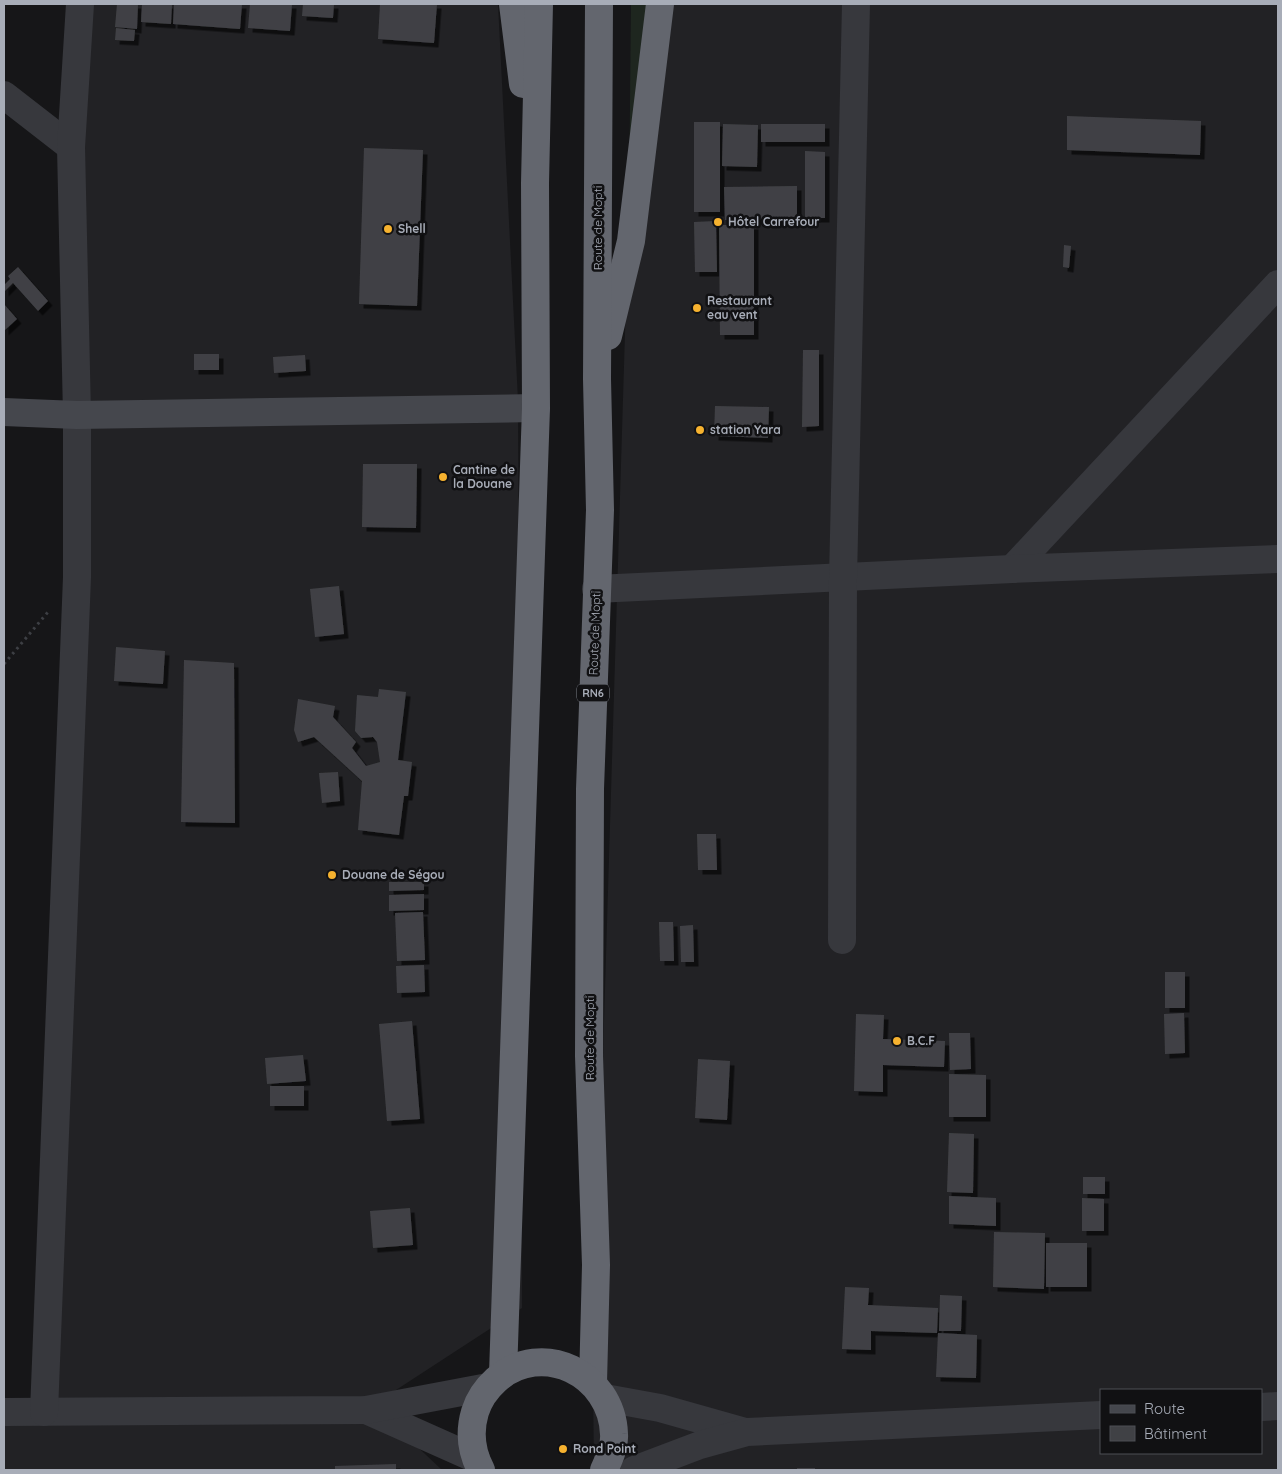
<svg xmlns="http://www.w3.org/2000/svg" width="1282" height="1474" font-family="Quicksand,sans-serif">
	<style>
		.built { fill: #222225; fill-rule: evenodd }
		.green { fill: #1e261f }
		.building { fill: #404145; filter: url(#shadow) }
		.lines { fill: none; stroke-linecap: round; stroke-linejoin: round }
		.path { stroke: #3d3f44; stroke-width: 3; stroke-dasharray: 2.5 4; stroke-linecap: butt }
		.street { stroke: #37383d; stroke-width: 28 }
		.secondary { stroke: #45474d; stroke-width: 28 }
		.highway { stroke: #63666e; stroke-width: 28 }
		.poi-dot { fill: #f6b22f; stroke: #111113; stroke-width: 2 }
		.labels { text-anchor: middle; stroke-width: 5; stroke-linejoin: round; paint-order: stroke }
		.shield { fill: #111113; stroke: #7b7e86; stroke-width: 1 }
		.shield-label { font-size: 11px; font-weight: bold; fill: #a8adb8 }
		.poi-label { font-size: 12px; font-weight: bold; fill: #a8adb8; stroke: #111113; text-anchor: start }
		.street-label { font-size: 12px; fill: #a8adb8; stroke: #111113 }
	</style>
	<defs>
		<filter id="shadow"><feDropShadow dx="4.5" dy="4.5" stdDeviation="0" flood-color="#0009"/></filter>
	</defs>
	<rect width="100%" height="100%" fill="#161618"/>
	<g class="built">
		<path d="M80 4H498L518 400 522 1308 373 1405 442 1470H4V1412H44Z"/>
		<path d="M657 4H1278V1470H594L593 1383 629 202ZM1101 1390H1261V1453H1101Z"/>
	</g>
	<path class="green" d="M631 4H657L629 201Z"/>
	<g class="building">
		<path d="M117 4H138L137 29 115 27Z"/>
		<path d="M142 4H172L171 24 141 22Z"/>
		<path d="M174 4H242L240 29 173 24Z"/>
		<path d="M250 4H292L290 31 248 28Z"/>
		<path d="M303 4H334L333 18 302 16Z"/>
		<path d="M380 4H437L434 43 378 39Z"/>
		<path d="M116 28 135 30 134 41 115 40Z"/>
		<path d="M1067 116 1201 121 1200 155 1067 150Z"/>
		<rect x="694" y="122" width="26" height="90"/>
		<path d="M723 124 758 125 757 167 722 166Z"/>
		<rect x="761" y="124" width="64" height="18"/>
		<path d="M364 148 423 150 417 306 359 304Z"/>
		<path d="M805 151 825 152V218H805Z"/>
		<path d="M797 186V219L725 220 724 187Z"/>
		<path d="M716 221 717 272H695L694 222Z"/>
		<path d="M719 225H754V335H720Z"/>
		<path d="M1064 245 1071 246 1069 268 1063 267Z"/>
		<path d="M18 267 48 301 38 311 13 283 4 292V285L10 279 8 276Z"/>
		<path d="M4 304 17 319 4 331Z"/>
		<path d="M803 350H819V426L802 427Z"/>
		<rect x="194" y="354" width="25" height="16"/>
		<path d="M305 355 306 371 274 373 273 357Z"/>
		<path d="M715 406 769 407 768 438 714 436Z"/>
		<path d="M363 464H417L416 528 362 527Z"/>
		<path d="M339 586 344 634 315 637 310 589Z"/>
		<path d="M116 647 165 651 163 684 114 681Z"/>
		<path d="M184 660 234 663 235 823 181 822Z"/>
		<path d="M379 689 406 692 398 760 412 762 408 796H404L399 835 358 830 362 781 314 737 298 742 294 730 298 699 335 706 333 717 356 742 352 748 366 766 380 762 377 742 373 737 361 738 355 731 357 695 378 697Z"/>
		<path d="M338 772 340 801 322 803 319 773Z"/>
		<path d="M697 834H716L717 870H698Z"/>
		<path d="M389 882H424V890L389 891Z"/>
		<path d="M424 894V910L389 911V895Z"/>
		<path d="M423 912 425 960 397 961 395 913Z"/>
		<path d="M659 922H673L674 961H660Z"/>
		<path d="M693 925 694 962H681L680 926Z"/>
		<path d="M424 965 425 992 397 993 396 966Z"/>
		<rect x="1165" y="972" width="20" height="36"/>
		<path d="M1184 1013 1185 1053 1165 1054 1164 1014Z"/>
		<path d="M856 1014 884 1015 883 1039 945 1041 944 1067 883 1065V1092L854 1091Z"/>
		<path d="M412 1021 420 1119 387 1121 379 1024Z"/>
		<path d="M949 1033H970L971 1069 950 1070Z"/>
		<path d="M303 1055 306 1081 267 1084 265 1058Z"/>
		<path d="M698 1059 730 1061 727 1120 695 1118Z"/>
		<path d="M949 1074 986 1075V1117H949Z"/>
		<rect x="270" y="1086" width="34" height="20"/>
		<path d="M949 1133 974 1134 973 1193 947 1192Z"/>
		<rect x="1083" y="1177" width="22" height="17"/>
		<path d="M949 1196 996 1198V1226L949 1224Z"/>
		<path d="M1082 1198 1104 1199V1231H1082Z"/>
		<path d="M410 1208 413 1245 373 1248 370 1211Z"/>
		<path d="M994 1232 1045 1233 1044 1289 993 1287Z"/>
		<rect x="1046" y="1243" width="41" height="44"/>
		<path d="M845 1287 869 1288 868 1305 938 1308 937 1333 871 1331V1350L842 1349Z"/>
		<path d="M940 1295 962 1296 961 1331H939Z"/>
		<path d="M938 1333 977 1335 976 1378 936 1377Z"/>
		<path d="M396 1464V1470H335V1466Z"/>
		<rect x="797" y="1468" width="18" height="2"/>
	</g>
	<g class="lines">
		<path class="path" d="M4 664 48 612"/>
		<g class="street">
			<path d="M4 95 71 147"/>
			<path d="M1012 569 1278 284"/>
			<path d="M596 589 1012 569 1278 559"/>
			<path d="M842 940 843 579 856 4"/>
			<path d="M605 1398 660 1408 745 1432"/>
			<path d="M1261 1407 1278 1406"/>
			<path d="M366 1410 476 1459"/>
			<path d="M4 1412 366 1410 488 1387"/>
			<path d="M44 1412 77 577V415L71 147 80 4"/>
			<path d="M634 1470 700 1445 747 1432 1101 1415"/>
		</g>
		<path class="secondary" d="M4 412 77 415 536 408"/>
		<g class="highway">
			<path d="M513 4 523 84"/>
			<path d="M608 336 631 241 660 4"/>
			<path d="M503 1374 536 408 535 183 539 4"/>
			<path d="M593 1383 596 1265 589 1056 590 789 600 510 597 379 599 4"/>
			<path d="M481 1470C471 1451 469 1432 475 1412 479 1399 486 1389 496 1380 542 1339 612 1374 614 1434 615 1447 609 1459 604 1470"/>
		</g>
	</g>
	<g class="poi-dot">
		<circle cx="718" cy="222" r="5"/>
		<circle cx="388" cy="229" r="5"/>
		<circle cx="697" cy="308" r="5"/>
		<circle cx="700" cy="430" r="5"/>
		<circle cx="443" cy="477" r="5"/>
		<circle cx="332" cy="875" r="5"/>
		<circle cx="897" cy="1041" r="5"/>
		<circle cx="563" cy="1449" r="5"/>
	</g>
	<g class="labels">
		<rect class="shield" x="577" y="684.5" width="32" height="17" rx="4"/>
		<g class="shield-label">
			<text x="593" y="697">RN6</text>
		</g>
		<g class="poi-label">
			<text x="728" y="226">Hôtel Carrefour</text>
			<text x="398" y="233">Shell</text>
			<text x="707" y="305">Restaurant<tspan x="707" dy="14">eau vent</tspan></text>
			<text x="710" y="434">station Yara</text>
			<text x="453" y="474">Cantine de<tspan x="453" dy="14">la Douane</tspan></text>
			<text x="342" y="879">Douane de Ségou</text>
			<text x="907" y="1045">B.C.F</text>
			<text x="573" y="1453">Rond Point</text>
		</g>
		<g class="street-label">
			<text transform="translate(598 228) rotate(-90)" y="4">Route de Mopti</text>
			<text transform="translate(595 633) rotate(-88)" y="4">Route de Mopti</text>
			<text transform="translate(590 1038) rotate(-90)" y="4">Route de Mopti</text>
		</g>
	</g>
	<rect width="1282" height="1474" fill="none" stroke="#a8adb8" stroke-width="10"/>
	<rect x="1100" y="1389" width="162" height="65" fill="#111113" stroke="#4d4f55"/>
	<rect x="1110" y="1405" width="25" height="8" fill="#45474d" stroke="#4d4f55"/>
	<text x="1144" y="1414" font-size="15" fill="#a8adb8">Route</text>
	<rect x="1110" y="1426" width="25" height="15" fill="#404145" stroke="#4d4f55"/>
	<text x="1144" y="1439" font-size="15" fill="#a8adb8">Bâtiment</text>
</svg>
